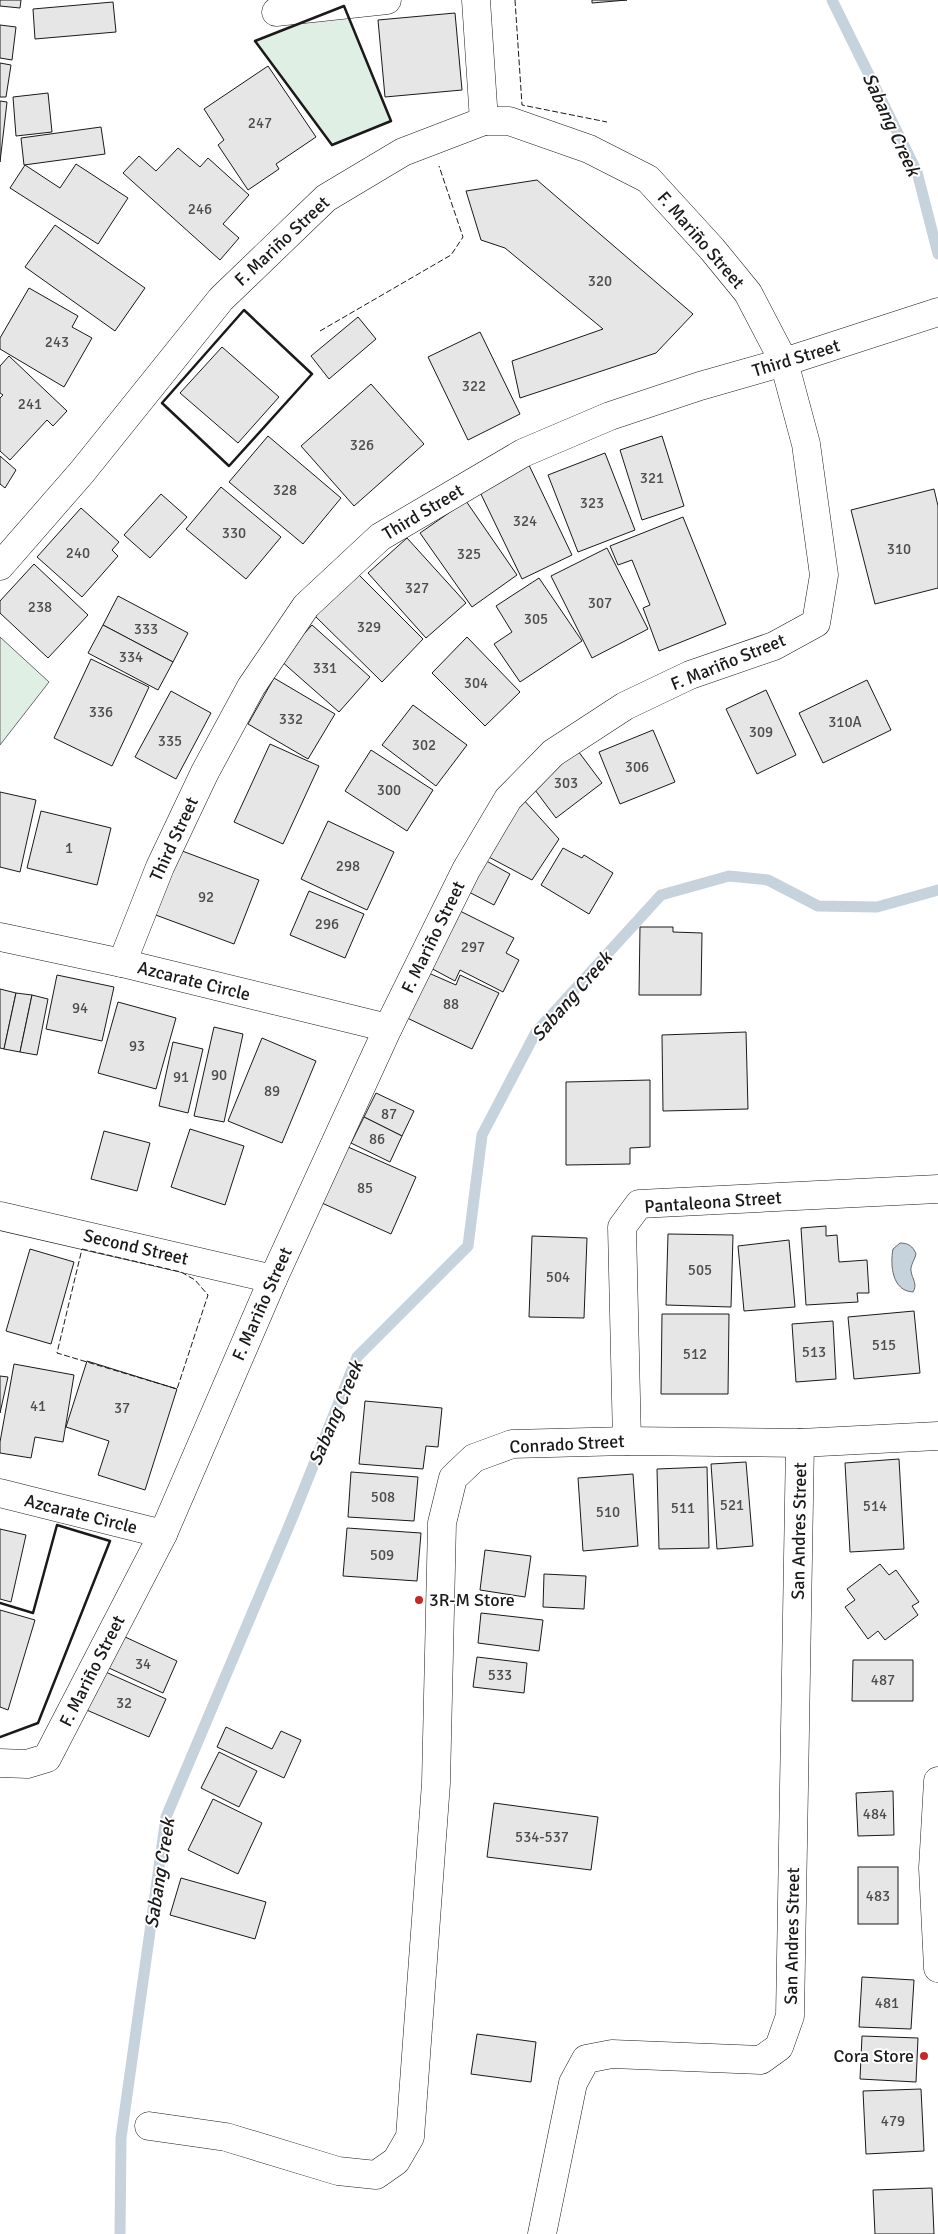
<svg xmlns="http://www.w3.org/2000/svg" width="938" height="2234" font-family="Signika,sans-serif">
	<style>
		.green { fill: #e0efe3; stroke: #6a6a6a }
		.water { fill: #c6d2dc; stroke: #6a6a6a }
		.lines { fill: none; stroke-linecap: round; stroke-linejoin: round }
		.stream { stroke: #c6d2dc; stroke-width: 11 }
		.building { fill: #e6e6e6; stroke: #1a1a1a }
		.street-casing { stroke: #1a1a1a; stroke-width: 29 }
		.secondary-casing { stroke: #1a1a1a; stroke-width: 29 }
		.street { stroke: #fff; stroke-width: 28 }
		.secondary { stroke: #fff; stroke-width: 28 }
		.fence { stroke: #1a1a1a; stroke-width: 1; stroke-dasharray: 6 2.5; stroke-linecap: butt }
		.wall { stroke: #1a1a1a; stroke-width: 2.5 }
		.poi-dot { fill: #c62828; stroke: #fff; stroke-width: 2 }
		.labels { text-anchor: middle; stroke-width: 4; stroke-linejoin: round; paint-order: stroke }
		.number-label { font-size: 15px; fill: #4d4d4d }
		.street-label { font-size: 18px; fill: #1a1a1a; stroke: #fff }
		.poi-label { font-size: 18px; fill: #1a1a1a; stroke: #fff; text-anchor: start }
		.water-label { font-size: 19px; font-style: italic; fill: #1a1a1a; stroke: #fff }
	</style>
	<rect width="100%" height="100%" fill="#fff"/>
	<g class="green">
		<path d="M344 6 391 121 332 145 255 41Z"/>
		<path d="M0 637 49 682 0 745Z"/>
	</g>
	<path class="water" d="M900 1243C908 1243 913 1246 916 1254 915 1259 910 1266 911 1271 912 1279 918 1284 913 1292 892 1291 890 1265 893 1249Z"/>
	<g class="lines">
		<g class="stream">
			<path d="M832 0 917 172 938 254"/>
			<path d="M120 2234 121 2138 166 1817 291 1521 357 1357 468 1246 482 1135 536 1032 661 895 729 876 768 880 818 906 877 907 938 890"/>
		</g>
	</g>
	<g class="building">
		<path d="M0 0H21L20 8 0 6Z"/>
		<path d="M592 0H627L592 3Z"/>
		<path d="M113 2 116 32 35 39 33 9Z"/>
		<path d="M455 13 462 90 385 97 378 20Z"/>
		<path d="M0 25 16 27 12 60 0 58Z"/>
		<path d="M0 63 11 65 6 97H0Z"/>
		<path d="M268 66 316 137 276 164 279 169 248 190 218 145 224 140 204 109Z"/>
		<path d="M48 93 52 132 16 136 13 97Z"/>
		<path d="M0 101 7 102 0 162Z"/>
		<path d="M101 127 105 154 24 165 21 138Z"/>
		<path d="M178 148 200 167 208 158 249 195 223 224 239 238 220 260 123 173 139 156 156 171Z"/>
		<path d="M76 164 128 198 98 244 10 188 25 165 60 188Z"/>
		<path d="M537 180 693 314 656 353 520 398 512 361 603 329 505 248 481 240 466 191Z"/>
		<path d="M55 225 145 288 115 331 25 267Z"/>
		<path d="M29 288 78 316 72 327 92 338 64 387 0 349V338Z"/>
		<path d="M358 317 376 339 329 379 311 356Z"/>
		<path d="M480 332 520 414 468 440 428 357Z"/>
		<path d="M222 347 279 397 238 443 180 393Z"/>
		<path d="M9 356 67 411 53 426 47 420 10 460 0 451V398L3 395 0 393V366Z"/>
		<path d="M371 384 424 444 354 506 301 446Z"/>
		<path d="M268 436 341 498 303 544 229 482Z"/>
		<path d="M662 436 684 506 642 520 620 450Z"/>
		<path d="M605 453 635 530 578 552 548 475Z"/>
		<path d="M0 456 16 470 5 488 0 484Z"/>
		<path d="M528 463 572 555 522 579 478 488Z"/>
		<path d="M221 487 281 537 246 579 186 529Z"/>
		<path d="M934 489 938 506V588L875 604 851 510Z"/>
		<path d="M161 494 187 517 150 558 124 535Z"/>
		<path d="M466 501 517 575 472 607 420 533Z"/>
		<path d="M81 508 119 542 112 550 118 556 82 597 37 557Z"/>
		<path d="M683 517 726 624 659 651 643 608 650 605 632 560 618 565 610 546Z"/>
		<path d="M407 538 466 603 426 638 368 573Z"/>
		<path d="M607 548 648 629 592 658 551 576Z"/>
		<path d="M34 564 88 615 48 658 0 613V601Z"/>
		<path d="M358 574 423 639 382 682 315 616Z"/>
		<path d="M539 578 582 641 520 682 494 644 512 632 496 606Z"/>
		<path d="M118 596 188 633 173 662 103 625Z"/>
		<path d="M103 625 173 662 158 690 88 653Z"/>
		<path d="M312 625 370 677 339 712 280 660Z"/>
		<path d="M467 637 520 692 485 726 432 673Z"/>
		<path d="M91 659 149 687 112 766 54 738Z"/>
		<path d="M274 678 335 714 308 759 248 724Z"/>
		<path d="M867 680 891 730 823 763 799 713Z"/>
		<path d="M766 690 796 755 757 774 726 709Z"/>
		<path d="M171 691 211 713 176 779 135 757Z"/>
		<path d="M413 705 467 745 436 786 382 745Z"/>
		<path d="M653 730 675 782 620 804 599 752Z"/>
		<path d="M270 744 319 766 283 844 234 822Z"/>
		<path d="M575 747 602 783 556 818 529 782Z"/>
		<path d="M371 750 433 790 407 831 345 791Z"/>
		<path d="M0 792 36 800 20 872 0 867Z"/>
		<path d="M522 798 559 839 532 880 485 855Z"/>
		<path d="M41 811 111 828 97 885 27 868Z"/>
		<path d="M328 821 394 852 367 910 301 879Z"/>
		<path d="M563 848 582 858 584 855 613 873 589 914 541 885Z"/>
		<path d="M177 849 259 880 234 944 153 914Z"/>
		<path d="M481 858 510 874 494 905 463 889Z"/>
		<path d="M309 891 364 914 345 958 290 935Z"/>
		<path d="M456 909 514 938 506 953 519 960 503 992 460 970 455 981 427 966Z"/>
		<path d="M640 927H673V932L702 933 701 995H639Z"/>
		<path d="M424 971 456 985 460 975 499 993 472 1049 403 1016Z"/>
		<path d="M57 975 114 987 102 1041 46 1029Z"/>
		<path d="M0 989 16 993 4 1049 0 1048Z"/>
		<path d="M16 993 32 995 20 1052 4 1049Z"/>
		<path d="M32 995 48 999 37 1055 20 1052Z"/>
		<path d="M118 1002 176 1018 156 1089 98 1073Z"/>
		<path d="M214 1027 243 1034 224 1122 194 1116Z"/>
		<path d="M746 1032 748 1109 663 1111 662 1035Z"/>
		<path d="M262 1038 316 1061 282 1143 228 1121Z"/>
		<path d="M173 1042 203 1049 188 1113 159 1106Z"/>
		<path d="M650 1080V1147L630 1148V1164L566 1165V1082Z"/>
		<path d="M376 1093 414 1111 402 1136 364 1117Z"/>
		<path d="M364 1117 402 1136 390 1162 351 1143Z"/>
		<path d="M190 1129 244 1146 225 1205 171 1187Z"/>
		<path d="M104 1131 150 1143 137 1191 91 1179Z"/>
		<path d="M339 1143 416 1177 391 1234 313 1199Z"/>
		<path d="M826 1226V1236L837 1235 839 1262 867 1260 869 1293H857L858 1302 806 1305 801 1228Z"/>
		<path d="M668 1234 733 1235 731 1307 666 1305Z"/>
		<path d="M532 1236 587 1238 584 1318 529 1317Z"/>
		<path d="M789 1240 795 1307 744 1311 738 1246Z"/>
		<path d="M30 1249 74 1262 51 1344 6 1331Z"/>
		<path d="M914 1311 920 1373 854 1379 848 1317Z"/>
		<path d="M662 1314H729L728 1394H661Z"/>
		<path d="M833 1321 836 1379 796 1382 792 1324Z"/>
		<path d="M87 1361 177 1389 145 1490 98 1475 109 1441 66 1427Z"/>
		<path d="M14 1364 74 1375 63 1442 35 1437 31 1458 0 1453V1442Z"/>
		<path d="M0 1376 8 1377 0 1413Z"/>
		<path d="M365 1401 442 1408 438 1447 426 1446 423 1469 359 1464Z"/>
		<path d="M899 1459 904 1549 850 1552 845 1463Z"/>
		<path d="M746 1462 753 1546 717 1549 711 1464Z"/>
		<path d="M707 1467 709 1548 659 1549 657 1469Z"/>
		<path d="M351 1472 418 1477 414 1521 348 1517Z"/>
		<path d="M633 1474 638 1546 583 1551 578 1478Z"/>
		<path d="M347 1528 421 1533 417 1581 343 1576Z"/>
		<path d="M0 1529 26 1535 11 1602 0 1599Z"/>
		<path d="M485 1550 531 1556 525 1597 480 1590Z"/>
		<path d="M880 1564 889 1575 896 1570 919 1602 912 1606 918 1615 885 1640 878 1631 868 1639 845 1607 855 1600 847 1589Z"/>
		<path d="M544 1574 586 1576 584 1609 543 1607Z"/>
		<path d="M0 1610 35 1620 8 1710 0 1707Z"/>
		<path d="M481 1613 543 1620 539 1651 478 1643Z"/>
		<path d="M123 1636 177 1661 163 1693 109 1668Z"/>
		<path d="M477 1657 527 1663 524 1693 473 1687Z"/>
		<path d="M853 1660H913V1701H852Z"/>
		<path d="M99 1669 166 1699 149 1737 82 1708Z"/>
		<path d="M226 1727 272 1749 281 1731 301 1740 284 1778 217 1747Z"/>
		<path d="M219 1752 257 1771 239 1807 201 1788Z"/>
		<path d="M893 1791 894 1835 858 1836 856 1793Z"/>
		<path d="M213 1799 262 1823 238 1874 188 1850Z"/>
		<path d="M494 1803 598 1817 591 1870 487 1857Z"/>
		<rect x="858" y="1867" width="40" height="57"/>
		<path d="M181 1878 266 1902 255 1939 170 1915Z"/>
		<path d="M862 1977 914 1980 911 2029 859 2027Z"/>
		<path d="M477 2034 536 2042 531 2082 471 2074Z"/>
		<path d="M862 2036 918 2038 916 2082 860 2079Z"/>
		<path d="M921 2089 924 2151 866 2154 863 2091Z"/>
		<path d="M932 2188 934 2234H875L873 2190Z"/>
	</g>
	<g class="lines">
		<defs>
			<g id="street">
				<path d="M276 12 387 0"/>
				<path d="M0 937 122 963 388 1028"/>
				<path d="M122 963 160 867 205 772 251 687 306 606 380 537 523 453 610 416 700 386 784 362 938 312"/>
				<path d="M0 1216 273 1279"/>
				<path d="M627 1441 622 1227 639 1204 938 1189"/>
				<path d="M0 1493 163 1534"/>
				<path d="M0 1763 27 1764 47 1758 163 1534 273 1279 388 1028 466 870 508 799 553 753 625 706 690 675 774 646 816 623 824 575 806 444 784 362 748 293 712 249 648 179 589 149 509 121H484"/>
				<path d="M938 1781 933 1868 938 1968"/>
				<path d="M149 2126 226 2137 338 2171 376 2175 396 2161 410 2137 436 1783 442 1523 453 1478 474 1458 512 1444 627 1441 800 1443 938 1436"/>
				<path d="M542 2234 573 2083 586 2059 612 2054 761 2060 779 2047 790 2016 800 1443"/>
			</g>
			<path id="secondary" d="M0 566 82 472 221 299 326 198 403 152 484 121 476 0"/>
		</defs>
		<use href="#street" class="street-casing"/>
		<use href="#secondary" class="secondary-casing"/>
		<use href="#street" class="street"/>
		<use href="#secondary" class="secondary"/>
		<g class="fence">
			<path d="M515 0 522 105 607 122"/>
			<path d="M320 331 451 255 463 237 439 166"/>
			<path d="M82 1249 181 1272 195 1280 208 1295 177 1389 57 1353Z"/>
		</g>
		<g class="wall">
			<path d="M344 6 391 121 332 145 255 41Z"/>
			<path d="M244 310 312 374 229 466 162 403Z"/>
			<path d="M0 1603 33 1613 57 1525 110 1541 38 1723 0 1737"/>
		</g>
	</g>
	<g class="poi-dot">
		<circle cx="419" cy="1600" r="5"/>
		<circle cx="924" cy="2056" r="5"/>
	</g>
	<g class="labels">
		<g class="number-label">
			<text x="260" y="128">247</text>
			<text x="200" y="214">246</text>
			<text x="600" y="286">320</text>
			<text x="57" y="347">243</text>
			<text x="474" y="391">322</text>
			<text x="30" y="409">241</text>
			<text x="362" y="450">326</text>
			<text x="652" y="483">321</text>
			<text x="285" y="495">328</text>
			<text x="592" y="508">323</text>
			<text x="525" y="526">324</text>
			<text x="234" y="538">330</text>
			<text x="899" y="554">310</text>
			<text x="78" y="558">240</text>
			<text x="469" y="559">325</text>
			<text x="417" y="593">327</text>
			<text x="600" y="608">307</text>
			<text x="40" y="612">238</text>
			<text x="536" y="624">305</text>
			<text x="369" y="632">329</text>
			<text x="146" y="634">333</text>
			<text x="131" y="662">334</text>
			<text x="325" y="673">331</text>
			<text x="476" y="688">304</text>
			<text x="101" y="717">336</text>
			<text x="291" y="724">332</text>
			<text x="845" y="727">310A</text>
			<text x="761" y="737">309</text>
			<text x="170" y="746">335</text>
			<text x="424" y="750">302</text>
			<text x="637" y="772">306</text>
			<text x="566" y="788">303</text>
			<text x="389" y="795">300</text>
			<text x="69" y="853">1</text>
			<text x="348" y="871">298</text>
			<text x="206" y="902">92</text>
			<text x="327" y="929">296</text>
			<text x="473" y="952">297</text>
			<text x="451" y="1009">88</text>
			<text x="80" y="1013">94</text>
			<text x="137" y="1051">93</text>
			<text x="219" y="1080">90</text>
			<text x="181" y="1082">91</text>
			<text x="272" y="1096">89</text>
			<text x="389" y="1119">87</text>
			<text x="377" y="1144">86</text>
			<text x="365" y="1193">85</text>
			<text x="700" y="1275">505</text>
			<text x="558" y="1282">504</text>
			<text x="884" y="1350">515</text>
			<text x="814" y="1357">513</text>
			<text x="695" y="1359">512</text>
			<text x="38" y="1411">41</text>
			<text x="122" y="1413">37</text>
			<text x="383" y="1502">508</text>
			<text x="732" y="1510">521</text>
			<text x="875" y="1511">514</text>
			<text x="683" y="1513">511</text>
			<text x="608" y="1517">510</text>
			<text x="382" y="1560">509</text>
			<text x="143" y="1669">34</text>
			<text x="500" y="1680">533</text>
			<text x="883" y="1685">487</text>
			<text x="124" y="1708">32</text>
			<text x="875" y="1819">484</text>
			<text x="542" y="1842">534-537</text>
			<text x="878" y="1901">483</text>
			<text x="887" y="2008">481</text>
			<text x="893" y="2126">479</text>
		</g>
		<g class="street-label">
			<text transform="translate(701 240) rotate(49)" y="6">F. Mariño Street</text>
			<text transform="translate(282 241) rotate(-43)" y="6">F. Mariño Street</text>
			<text transform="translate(796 358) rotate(-17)" y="6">Third Street</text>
			<text transform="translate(423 512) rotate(-31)" y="6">Third Street</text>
			<text transform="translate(728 662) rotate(-22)" y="6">F. Mariño Street</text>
			<text transform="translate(174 839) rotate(-65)" y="6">Third Street</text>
			<text transform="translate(433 937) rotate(-64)" y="6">F. Mariño Street</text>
			<text transform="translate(194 981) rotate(14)" y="6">Azcarate Circle</text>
			<text transform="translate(713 1202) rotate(-4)" y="6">Pantaleona Street</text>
			<text transform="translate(136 1247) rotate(13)" y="6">Second Street</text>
			<text transform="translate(262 1304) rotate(-66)" y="6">F. Mariño Street</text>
			<text transform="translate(567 1444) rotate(-3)" y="6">Conrado Street</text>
			<text transform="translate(81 1514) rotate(14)" y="6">Azcarate Circle</text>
			<text transform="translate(799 1531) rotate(-89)" y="6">San Andres Street</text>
			<text transform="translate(92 1671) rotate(-63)" y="6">F. Mariño Street</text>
			<text transform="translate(792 1936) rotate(-89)" y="6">San Andres Street</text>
		</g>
		<g class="poi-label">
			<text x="429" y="1606">3R-M Store</text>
			<text x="914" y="2062" text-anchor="end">Cora Store</text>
		</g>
		<g class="water-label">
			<text transform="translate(892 124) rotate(65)" y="7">Sabang Creek</text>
			<text transform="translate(571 996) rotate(-49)" y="7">Sabang Creek</text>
			<text transform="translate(335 1413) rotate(-67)" y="7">Sabang Creek</text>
			<text transform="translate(159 1873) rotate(-81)" y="7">Sabang Creek</text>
		</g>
	</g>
</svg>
